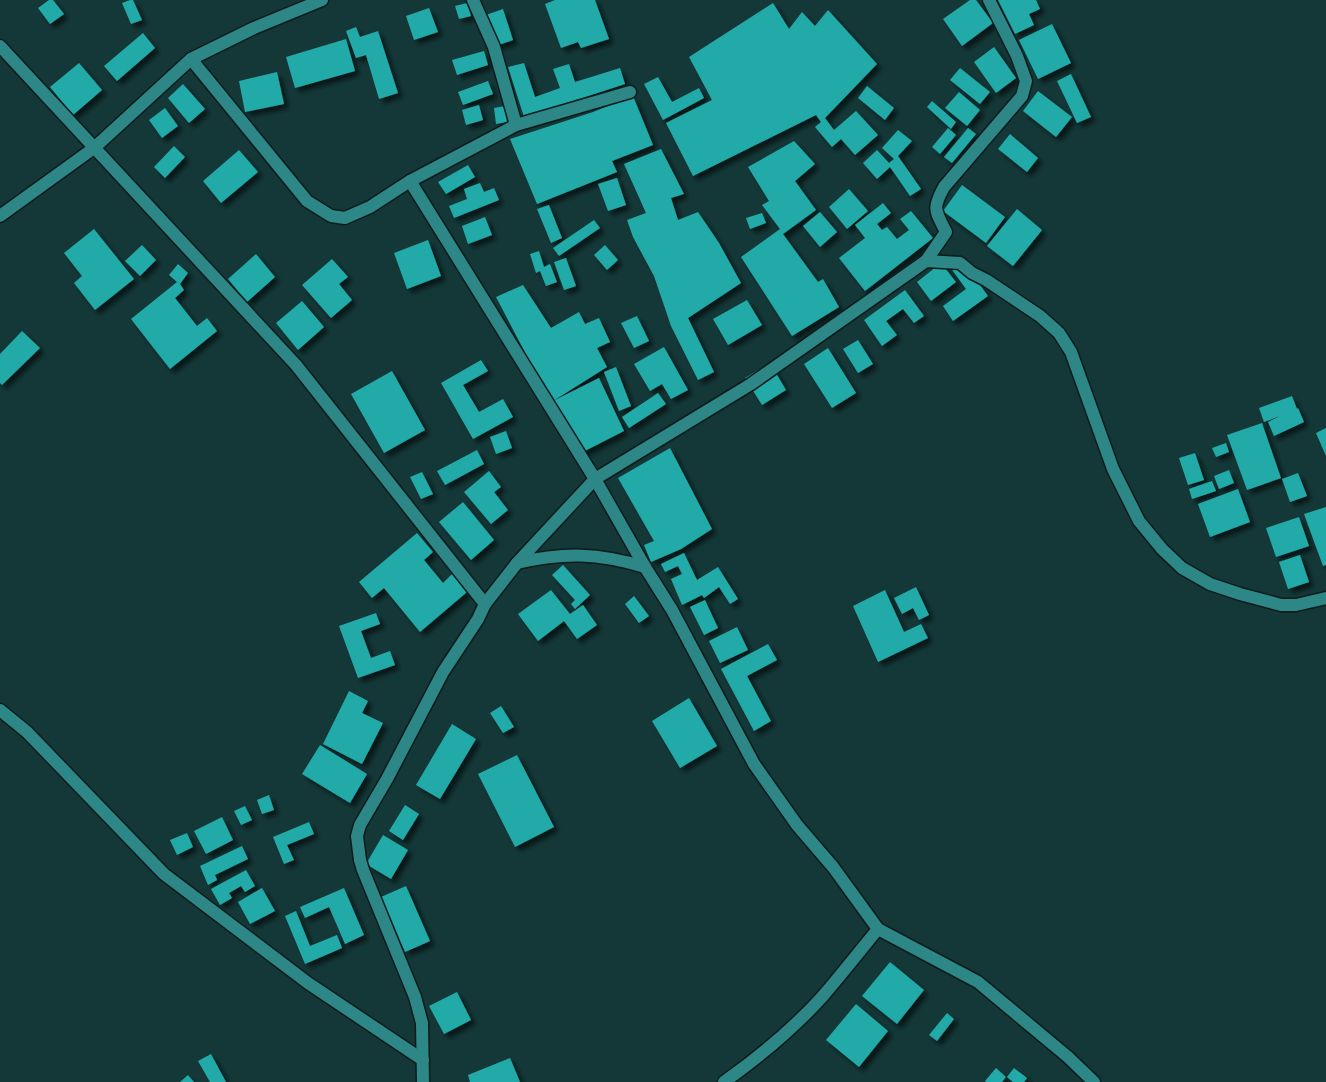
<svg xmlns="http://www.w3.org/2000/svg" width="1326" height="1082" font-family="'PT Serif',serif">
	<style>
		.building { fill: #21aaa9; filter: url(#shadow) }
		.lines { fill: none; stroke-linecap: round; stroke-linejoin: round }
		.minor-casing { stroke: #0d1c1c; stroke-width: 15 }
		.minor { stroke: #2d8786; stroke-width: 12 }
	</style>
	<defs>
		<filter id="shadow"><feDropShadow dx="4.5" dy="4.5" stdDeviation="2.5" flood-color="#0009"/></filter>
	</defs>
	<rect width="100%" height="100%" fill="#143838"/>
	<g class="building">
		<path d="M49 0H53L64 14 50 24 38 8Z"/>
		<path d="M130 0H133L142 20 131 24 122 3Z"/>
		<path d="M555 0H595L609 39 581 48 578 42 561 48 545 4Z"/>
		<path d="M970 0H976L993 23 962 46 943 19Z"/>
		<path d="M998 0H1036L1040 9 1029 14 1034 25 1015 34Z"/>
		<path d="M467 3 471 16 459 19 455 6Z"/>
		<path d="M773 3 789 29 802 12 815 26 828 10 877 64 825 118 834 130 856 111 878 135 855 155 841 139 832 147 815 127 821 122 816 115 693 176 666 123 712 100 689 57Z"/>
		<path d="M429 8 438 32 414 40 406 16Z"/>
		<path d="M503 9 513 40 493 47 483 16Z"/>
		<path d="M1052 24 1071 63 1038 79 1019 40Z"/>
		<path d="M356 27 360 37 378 31 398 93 379 99 366 55 356 58 346 31Z"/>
		<path d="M143 33 155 48 117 81 104 66Z"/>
		<path d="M346 39 355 71 295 88 286 57Z"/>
		<path d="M994 47 1016 78 996 93 974 62Z"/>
		<path d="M484 51 488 65 457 75 452 60Z"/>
		<path d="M79 63 102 90 73 115 50 87Z"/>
		<path d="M524 63 535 97 560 88 553 69 569 64 575 82 620 68 625 84 524 117 508 67Z"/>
		<path d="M960 68 990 92 980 104 950 80Z"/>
		<path d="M277 72 284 104 245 112 239 81Z"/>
		<path d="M1071 74 1091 117 1077 123 1057 81Z"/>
		<path d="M658 77 672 102 699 88 704 98 663 120 644 84Z"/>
		<path d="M488 81 493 94 463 105 458 92Z"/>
		<path d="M183 84 205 109 189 123 168 98Z"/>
		<path d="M867 86 894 108 885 120 858 98Z"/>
		<path d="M1038 91 1072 117 1056 137 1023 111Z"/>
		<path d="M959 92 980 110 967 126 945 108Z"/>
		<path d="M633 96 653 145 612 161 617 172 537 204 510 139 593 112Z"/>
		<path d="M932 101 956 122 951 129 927 107Z"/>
		<path d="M479 105 483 120 466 125 462 110Z"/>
		<path d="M505 106 507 122 496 124 494 108Z"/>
		<path d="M165 108 178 126 162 138 149 120Z"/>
		<path d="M948 128 956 135 940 154 932 147Z"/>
		<path d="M968 128 976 134 952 163 944 157Z"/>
		<path d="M898 130 912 141 898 156 921 189 910 196 890 167 877 179 863 163 877 150 889 163 894 159 882 148Z"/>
		<path d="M1010 134 1038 158 1027 172 998 149Z"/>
		<path d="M794 141 815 164 795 181 816 210 783 234 818 282 823 279 839 307 792 336 741 257 780 229 762 205 769 201 748 167Z"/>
		<path d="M174 146 185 157 165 178 154 167Z"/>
		<path d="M661 149 684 194 671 198 678 220 698 212 719 243 741 283 688 318 714 372 698 380 671 326 654 276 633 237 627 220 646 213 624 164Z"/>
		<path d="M239 150 258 172 221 203 203 181Z"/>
		<path d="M468 165 475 177 446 194 438 182Z"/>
		<path d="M617 178 626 205 608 211 598 184Z"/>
		<path d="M480 183 484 192 494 188 499 200 454 218 449 206 467 199 464 189Z"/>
		<path d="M962 185 1005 217 986 243 943 211Z"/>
		<path d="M849 189 868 211 847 229 829 207Z"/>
		<path d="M883 203 891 213 877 224 882 230 887 227 897 239 909 230 900 219 911 211 933 238 865 291 839 258 865 238 855 225Z"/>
		<path d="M549 205 562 238 551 243 537 209Z"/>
		<path d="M1017 209 1042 230 1013 266 987 246Z"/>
		<path d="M820 212 837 232 820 247 803 226Z"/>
		<path d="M762 213 766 223 750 229 746 218Z"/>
		<path d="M485 217 492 235 468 244 462 226Z"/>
		<path d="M594 220 600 228 559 256 553 248Z"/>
		<path d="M94 229 134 279 95 310 74 283 82 276 64 253Z"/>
		<path d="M428 240 441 276 407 289 394 253Z"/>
		<path d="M142 245 156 260 140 276 125 261Z"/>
		<path d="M605 245 618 260 607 270 594 255Z"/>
		<path d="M539 251 544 267 550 264 557 282 546 286 540 271 536 273 530 254Z"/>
		<path d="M256 254 275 277 247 302 228 279Z"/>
		<path d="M566 258 576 286 564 290 554 262Z"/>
		<path d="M332 259 348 277 339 284 352 300 331 318 302 285Z"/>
		<path d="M961 259 988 296 953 321 943 306 966 289 950 267Z"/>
		<path d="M941 263 956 282 931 301 917 282Z"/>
		<path d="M178 264 188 273 180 284 184 290 175 298 197 326 207 318 217 331 170 369 131 319 177 282 169 275Z"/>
		<path d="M523 285 551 328 579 312 585 324 599 318 610 342 597 348 607 367 553 401 599 378 624 431 575 456 551 402 496 297Z"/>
		<path d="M905 290 924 316 914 323 903 309 886 321 897 335 882 346 864 320Z"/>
		<path d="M747 300 762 325 728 345 713 319Z"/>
		<path d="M302 301 324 327 298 350 276 323Z"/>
		<path d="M637 316 649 341 634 348 621 323Z"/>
		<path d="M22 331 40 348 2 385 0 383V354Z"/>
		<path d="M858 340 873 364 858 373 843 349Z"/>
		<path d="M664 347 688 390 671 399 662 384 650 391 634 364Z"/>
		<path d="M828 348 856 393 832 408 804 364Z"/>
		<path d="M481 360 488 371 463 385 479 412 503 399 513 417 473 439 441 383Z"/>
		<path d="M770 363 786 390 762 405 745 378Z"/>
		<path d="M616 367 631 406 619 411 604 372Z"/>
		<path d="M392 371 425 430 384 453 351 394Z"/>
		<path d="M658 393 666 404 629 428 622 417Z"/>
		<path d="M1292 396 1297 409 1298 408 1304 422 1274 436 1268 422 1280 416 1264 422 1259 408Z"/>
		<path d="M1262 423 1281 478 1247 490 1227 435Z"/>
		<path d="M1326 428V456L1316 433Z"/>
		<path d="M506 431 512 448 496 454 490 437Z"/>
		<path d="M1226 443 1229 452 1216 457 1212 448Z"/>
		<path d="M670 448 712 529 681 549 651 562 644 545 654 541 618 478Z"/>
		<path d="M477 450 484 464 445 485 437 471Z"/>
		<path d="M1195 453 1204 480 1188 485 1179 458Z"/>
		<path d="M1229 470 1234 483 1219 489 1214 476Z"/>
		<path d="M489 471 501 487 494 492 508 510 491 524 464 492Z"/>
		<path d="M422 472 433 494 421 499 410 477Z"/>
		<path d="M1298 473 1307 496 1290 502 1282 479Z"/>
		<path d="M1212 481 1216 491 1192 499 1189 489Z"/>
		<path d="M1238 489 1250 522 1210 537 1198 504Z"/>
		<path d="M463 502 494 540 471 560 439 522Z"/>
		<path d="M1326 507V565L1323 566 1304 514Z"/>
		<path d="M1299 517 1309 546 1276 557 1266 528Z"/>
		<path d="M417 533 433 552 424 560 443 583 452 574 467 592 420 632 384 588 372 598 359 582Z"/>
		<path d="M684 553 697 580 718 567 738 599 730 604 719 587 704 598 702 595 682 605 671 579 682 574 678 566 665 572 661 564Z"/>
		<path d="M1300 555 1309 582 1288 589 1279 562Z"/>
		<path d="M563 565 590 595 575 609 571 604 575 600 552 575Z"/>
		<path d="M916 587 929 615 919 620 913 608 902 614 894 598Z"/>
		<path d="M551 590 570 614 583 605 597 625 577 639 564 621 538 641 518 614Z"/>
		<path d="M885 590 904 632 921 624 928 638 878 662 853 606Z"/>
		<path d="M634 596 649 616 639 623 625 604Z"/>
		<path d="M705 600 718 628 704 635 690 607Z"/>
		<path d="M376 613 380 624 361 631 371 658 390 651 395 665 358 678 339 626Z"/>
		<path d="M737 627 748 650 720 663 709 641Z"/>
		<path d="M768 644 777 660 747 676 771 721 754 731 721 669Z"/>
		<path d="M349 691 368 701 362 713 383 723 362 764 323 744Z"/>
		<path d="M689 698 717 746 680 768 652 721Z"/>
		<path d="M501 706 514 727 503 733 490 713Z"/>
		<path d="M452 724 476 739 440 799 416 785Z"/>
		<path d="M320 745 367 774 350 803 302 774Z"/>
		<path d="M517 755 554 827 515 847 478 774Z"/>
		<path d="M269 795 274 810 262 814 257 800Z"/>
		<path d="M405 805 419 814 403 840 389 831Z"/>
		<path d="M245 806 252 820 241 825 234 811Z"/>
		<path d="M222 817 233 840 206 854 194 831Z"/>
		<path d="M309 822 314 834 287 845 294 860 284 864 273 837Z"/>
		<path d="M187 833 193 847 177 855 170 840Z"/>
		<path d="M383 835 408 850 391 879 366 864Z"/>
		<path d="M242 846 248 859 215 875 217 880 208 885 200 866Z"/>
		<path d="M246 870 255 886 245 892 241 886 229 893 232 898 220 905 211 889Z"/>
		<path d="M406 886 430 941 405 952 381 897Z"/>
		<path d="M262 888 275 911 250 924 238 902Z"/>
		<path d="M344 888 364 935 345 944 329 907 305 918 300 907Z"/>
		<path d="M296 911 310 946 337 935 342 948 305 964 285 916Z"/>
		<path d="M890 962 924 990 897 1024 862 996Z"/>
		<path d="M457 992 471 1020 444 1034 429 1006Z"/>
		<path d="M856 1004 888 1031 859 1067 826 1040Z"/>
		<path d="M947 1013 954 1019 937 1041 929 1035Z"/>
		<path d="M211 1054 226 1082H210L198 1061Z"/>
		<path d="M510 1058 520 1082H470L468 1075Z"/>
		<path d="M996 1068 1006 1077 1002 1082H986L985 1081Z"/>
		<path d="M1014 1068 1027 1078 1024 1082H1013L1007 1077Z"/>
		<path d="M188 1075 194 1082H180Z"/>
	</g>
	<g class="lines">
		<defs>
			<g id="minor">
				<path d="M473 0 494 47 516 125"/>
				<path d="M0 46 296 365 485 604"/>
				<path d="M191 59 307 201 331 216 345 218 370 207 410 181 516 125 630 92"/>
				<path d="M410 181 595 479 517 563 485 604 478 619 443 672 387 779 360 825 357 836 360 860 363 870 415 997 422 1023 423 1082"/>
				<path d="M0 216 94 148 191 59 254 28 322 0"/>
				<path d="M926 261 946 232C935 210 932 209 944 187L1022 96 1026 81 1017 56 989 0"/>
				<path d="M517 563C565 552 598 553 645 567"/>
				<path d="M0 710 27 732 164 874 308 983 423 1060"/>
				<path d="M724 1082C759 1057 793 1029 822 997 841 975 859 952 878 929"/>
				<path d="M1094 1082 1068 1057 978 982 878 929 833 867 797 825 754 764 672 610 645 567 595 479 751 384 926 261 960 263 972 273 986 280 1040 316 1059 333 1071 352 1113 469 1139 521 1162 549 1182 568 1210 584 1240 594 1281 605H1296L1326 598"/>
			</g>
		</defs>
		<use href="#minor" class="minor-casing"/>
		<use href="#minor" class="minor"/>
	</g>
</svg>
